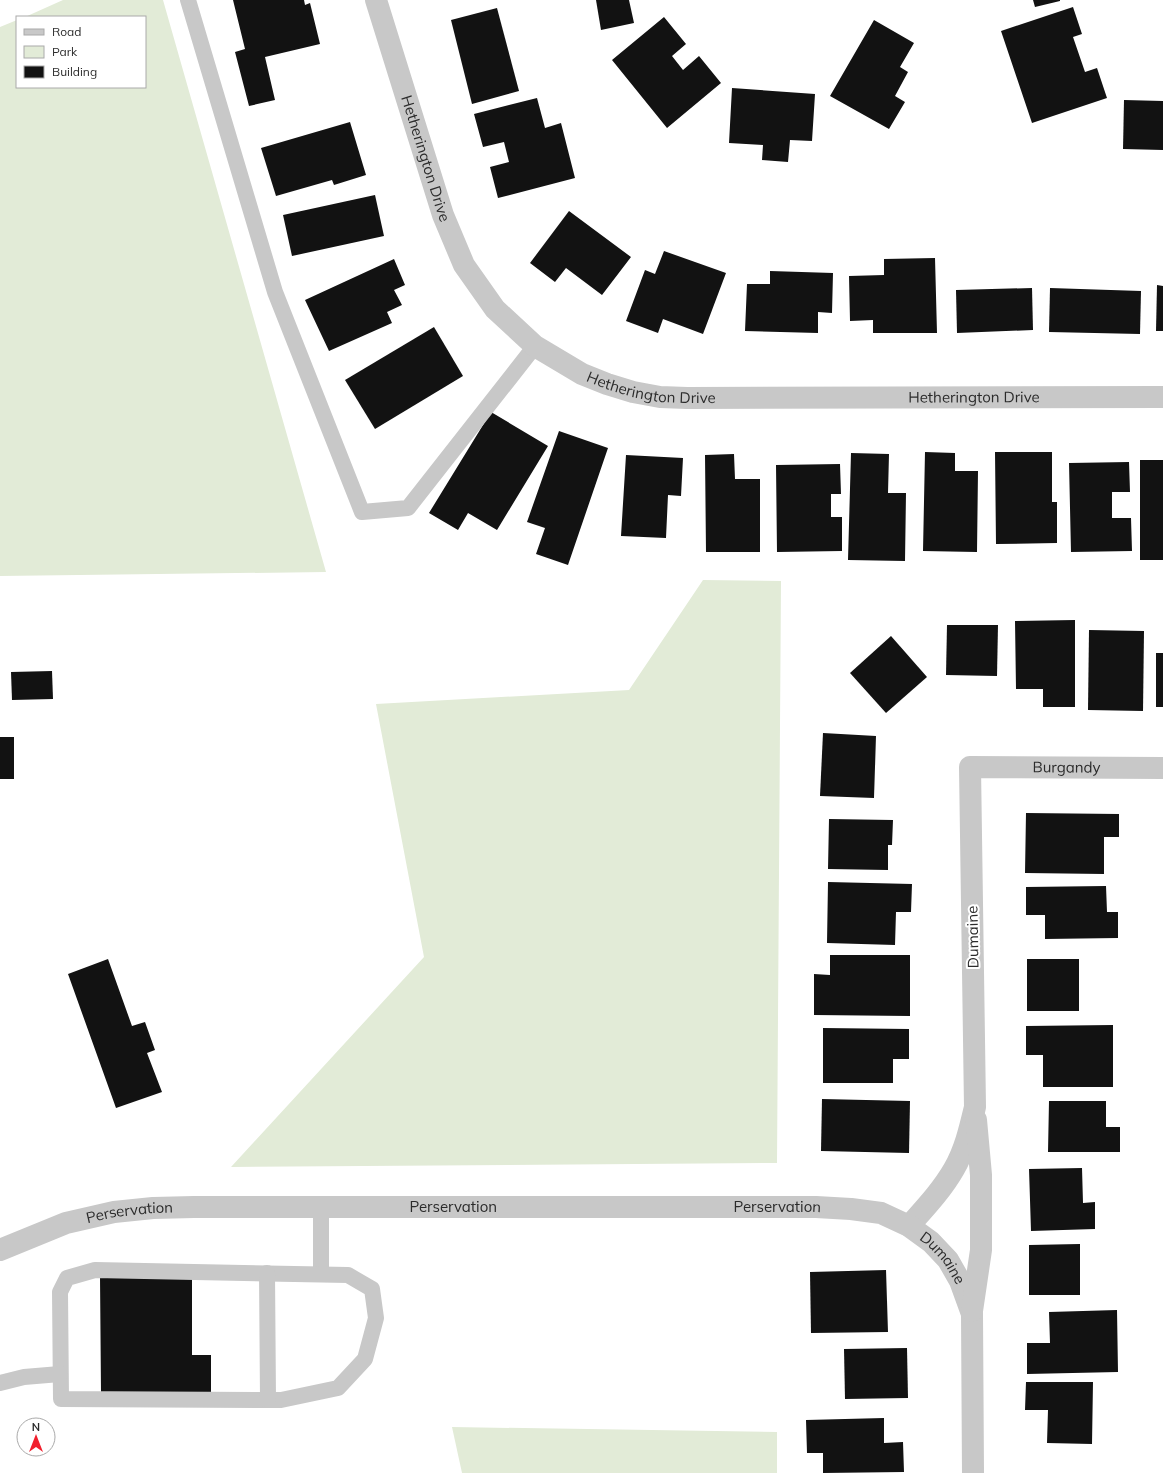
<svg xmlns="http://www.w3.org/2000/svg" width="1163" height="1473" font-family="Mulish,sans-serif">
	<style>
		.green { fill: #e2ebd7 }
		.building { fill: #121212 }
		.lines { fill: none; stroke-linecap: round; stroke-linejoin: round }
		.service { stroke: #c8c8c8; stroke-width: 16 }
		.minor { stroke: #c8c8c8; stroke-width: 22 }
		.labels { text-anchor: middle; stroke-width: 4; stroke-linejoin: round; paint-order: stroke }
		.street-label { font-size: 15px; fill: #2b2b2b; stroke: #fff }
	</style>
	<rect width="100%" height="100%" fill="#fff"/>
	<g class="green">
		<path d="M63 0H163L326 572 0 576V27L17 20V87H145V17H25Z"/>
		<path d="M703 580 781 581 777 1163 231 1167 424 957 376 704 629 690Z"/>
		<path d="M452 1427 777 1432V1473H462Z"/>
	</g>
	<g class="building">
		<path d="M233 0H304L305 5 310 3 320 44 265 57 275 100 249 106 235 52 245 49Z"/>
		<path d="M596 0H629L634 23 601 30Z"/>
		<path d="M1033 0H1060V1L1035 7Z"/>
		<path d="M1073 7 1082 34 1073 37 1085 72 1097 68 1107 98 1032 123 1001 31Z"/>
		<path d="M497 8 519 91 472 104 451 20Z"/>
		<path d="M664 17 686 44 672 56 683 70 699 56 721 83 667 128 612 60Z"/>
		<path d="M874 20 914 43 900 67 908 72 895 96 905 102 889 129 830 96Z"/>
		<path d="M732 88 815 94 812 141 790 140 788 162 762 160 763 145 729 143Z"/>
		<path d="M537 98 545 128 561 123 575 178 498 198 490 167 509 162 504 142 483 147 474 114Z"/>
		<path d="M1124 100 1163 101V150L1123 149Z"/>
		<path d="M350 122 366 175 334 185 332 180 276 196 261 148Z"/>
		<path d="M375 195 384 236 292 256 283 215Z"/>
		<path d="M569 211 631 257 602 295 566 268 555 282 530 263Z"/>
		<path d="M664 251 726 273 703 334 663 319 658 333 626 321 645 270 655 274Z"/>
		<path d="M935 258 937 333H873V320L850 321 849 276 884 275V259Z"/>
		<path d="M394 259 405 285 394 290 402 305 387 312 392 323 329 351 305 300Z"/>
		<path d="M770 271 833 273 832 313 818 312V333L745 331 747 284H770Z"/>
		<path d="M1157 285 1163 286V331H1156Z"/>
		<path d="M1032 288 1033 330 957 333 956 290Z"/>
		<path d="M1050 288 1141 291 1140 334 1049 332Z"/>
		<path d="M434 327 463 376 375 429 345 380Z"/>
		<path d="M491 412 548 446 497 530 468 513 458 530 429 513Z"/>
		<path d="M559 431 608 448 568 565 536 554 545 528 527 522Z"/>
		<path d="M925 452 955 453V471H978L977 552 923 551Z"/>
		<path d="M995 452H1052V502H1057V543L996 544Z"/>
		<path d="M851 453 889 454 888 493H906L905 561 848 560Z"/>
		<path d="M734 454 735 479H760V552H706L705 455Z"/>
		<path d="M626 455 683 458 681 496 668 495 666 538 621 536Z"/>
		<rect x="1140" y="460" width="23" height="100"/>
		<path d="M1129 462 1130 492H1112V518H1131L1132 551 1071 552 1069 463Z"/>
		<path d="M840 464 841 494H831V517H842V551L777 552 776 465Z"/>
		<path d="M1075 620V707H1043V689H1016L1015 621Z"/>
		<path d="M947 625H998L997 676 946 675Z"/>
		<path d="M1089 630 1144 631 1143 711 1088 710Z"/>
		<path d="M891 636 927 677 886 713 850 673Z"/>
		<rect x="1156" y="653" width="7" height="54"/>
		<path d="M52 671 53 699 12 700 11 672Z"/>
		<path d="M823 733 876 736 874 798 820 796Z"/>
		<rect x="0" y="737" width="14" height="42"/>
		<path d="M1026 813 1119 814V837H1104V874L1025 873Z"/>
		<path d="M829 819 893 820 892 845H888V870L828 869Z"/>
		<path d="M828 882 912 884 911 912H896L895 945 827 943Z"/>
		<path d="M1106 886 1107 912H1118V938L1045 939V915H1026V887Z"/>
		<path d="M830 955H910V1016L814 1015V974L830 975Z"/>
		<path d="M108 959 132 1026 145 1022 155 1050 147 1053 162 1092 116 1108 68 974Z"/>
		<rect x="1027" y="959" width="52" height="52"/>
		<path d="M1113 1025V1087H1043V1055H1026V1026Z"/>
		<path d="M823 1028 909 1029V1059H893V1083H823Z"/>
		<path d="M822 1099 910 1101 909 1153 821 1151Z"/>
		<path d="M1049 1101H1106V1127H1120V1152H1048Z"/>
		<path d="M1082 1168 1083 1203 1095 1202V1229L1031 1231 1029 1169Z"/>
		<path d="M1080 1244V1295H1029V1245Z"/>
		<path d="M886 1270 888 1332 811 1333 810 1272Z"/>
		<path d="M100 1276H192V1355H211V1393H101Z"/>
		<path d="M1117 1310 1118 1372 1027 1374V1343H1050L1049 1312Z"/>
		<path d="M907 1348 908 1398 845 1399 844 1349Z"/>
		<path d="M1026 1382H1093L1092 1444 1047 1443 1048 1410H1025Z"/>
		<path d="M884 1418V1443L903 1442 904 1472 823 1473V1453H807L806 1420Z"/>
	</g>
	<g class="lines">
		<g class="service">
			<path d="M188 0 275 292 362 512 408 508 535 346"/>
			<path d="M321 1207V1274"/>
			<path d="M95 1270 348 1275 372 1289 376 1318 365 1359 338 1388 281 1400 61 1399 60 1292 67 1278Z"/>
			<path d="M267 1273 268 1400"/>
			<path d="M0 1383 24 1377 60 1374"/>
		</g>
		<g class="minor">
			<path id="s1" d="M376 0 443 215 464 265 495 309 535 346 582 374 607 384 633 392 660 397 687 398 1163 397"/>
			<path id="s2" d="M909 1226C925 1208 942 1190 954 1169 965 1150 970 1128 975 1107L970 767 1163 768"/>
			<path id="s3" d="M0 1250 66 1223 114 1212 153 1208 194 1207H816L851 1209 881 1213 909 1226 931 1242 948 1260 960 1281 972 1314 973 1473"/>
			<path d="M972 1311 981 1250V1175L976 1120"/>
		</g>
	</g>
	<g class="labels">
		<g class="street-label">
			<text dy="5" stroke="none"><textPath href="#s1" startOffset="166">Hetherington Drive</textPath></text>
			<text dy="5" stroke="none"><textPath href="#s1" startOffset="514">Hetherington Drive</textPath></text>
			<text dy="5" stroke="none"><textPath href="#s1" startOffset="838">Hetherington Drive</textPath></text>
			<text dy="5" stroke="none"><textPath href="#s2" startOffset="575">Burgandy</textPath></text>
			<text transform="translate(973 937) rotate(-91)" y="5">Dumaine</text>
			<text dy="5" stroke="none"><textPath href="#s3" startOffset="460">Perservation</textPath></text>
			<text dy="5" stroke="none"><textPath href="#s3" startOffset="784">Perservation</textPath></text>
			<text dy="5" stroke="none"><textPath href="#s3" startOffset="136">Perservation</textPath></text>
			<text dy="5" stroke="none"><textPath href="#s3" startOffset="966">Dumaine</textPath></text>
		</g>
	</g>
	<rect x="16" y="16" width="130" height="72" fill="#ffffff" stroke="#aaaaaa"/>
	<rect x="24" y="29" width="20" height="6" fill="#c8c8c8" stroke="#aaaaaa"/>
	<text x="52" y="36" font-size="12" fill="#2b2b2b">Road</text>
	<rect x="24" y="46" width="20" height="12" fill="#e2ebd7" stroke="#aaaaaa"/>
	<text x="52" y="56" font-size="12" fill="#2b2b2b">Park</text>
	<rect x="24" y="66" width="20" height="12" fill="#121212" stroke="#aaaaaa"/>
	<text x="52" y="76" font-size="12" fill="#2b2b2b">Building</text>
	<g transform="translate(36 1437)"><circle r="19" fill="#ffffff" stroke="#aaaaaa"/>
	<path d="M0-3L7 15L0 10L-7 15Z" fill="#f11f2d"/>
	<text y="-6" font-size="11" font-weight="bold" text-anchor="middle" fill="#2b2b2b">N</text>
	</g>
</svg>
